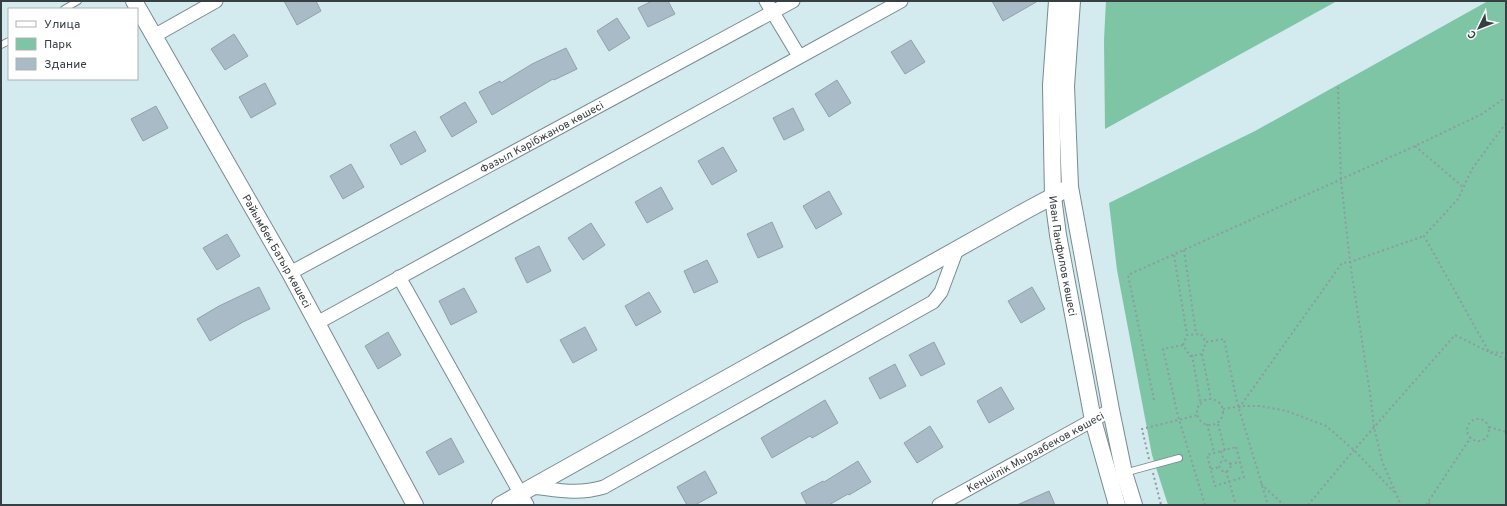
<svg xmlns="http://www.w3.org/2000/svg" width="1507" height="506" font-family="Overpass,sans-serif">
	<style>
		.green { fill: #7dc5a5 }
		.building { fill: #a9bbc6; stroke: #91a2ad }
		.lines { fill: none; stroke-linecap: round; stroke-linejoin: round }
		.service-casing { stroke: #778c90; stroke-width: 8 }
		.minor-casing { stroke: #778c90; stroke-width: 15 }
		.tertiary-casing { stroke: #778c90; stroke-width: 18 }
		.path { stroke: #8c9ca0; stroke-width: 2; stroke-dasharray: 2 3; stroke-linecap: butt }
		.service { stroke: #fff; stroke-width: 6 }
		.minor { stroke: #fff; stroke-width: 13 }
		.tertiary { stroke: #fff; stroke-width: 16 }
		.labels { text-anchor: middle; stroke-width: 3; stroke-linejoin: round; paint-order: stroke }
		.street-label { font-size: 11px; fill: #363f41; stroke: #fff }
	</style>
	<rect width="100%" height="100%" fill="#d3eaef"/>
	<g class="green">
		<path d="M1106 1H1337L1105 129 1104 40Z"/>
		<path d="M1488 1H1506V505H1168L1152 455 1117 270 1109 203 1255 131Z"/>
	</g>
	<g class="building">
		<path d="M284 1H316L321 11 297 25Z"/>
		<path d="M652 1H668L675 14 648 27 638 8Z"/>
		<path d="M992 1H1038L1003 21Z"/>
		<path d="M617 18 630 38 609 51 597 31Z"/>
		<path d="M234 34 248 56 225 70 211 49Z"/>
		<path d="M911 40 925 62 905 74 891 52Z"/>
		<path d="M566 48 577 69 554 80 553 79 492 115 479 92 500 81 501 83 532 64Z"/>
		<path d="M837 80 851 103 829 117 815 94Z"/>
		<path d="M265 83 276 104 251 118 239 97Z"/>
		<path d="M465 102 477 122 452 137 440 117Z"/>
		<path d="M156 106 168 128 143 141 131 119Z"/>
		<path d="M793 108 804 130 784 140 773 118Z"/>
		<path d="M415 131 426 151 401 165 390 145Z"/>
		<path d="M723 147 737 171 712 185 698 161Z"/>
		<path d="M351 164 364 187 343 199 330 176Z"/>
		<path d="M661 187 673 209 647 223 635 202Z"/>
		<path d="M829 191 842 214 816 229 803 206Z"/>
		<path d="M772 222 783 247 758 258 747 234Z"/>
		<path d="M591 223 605 245 583 260 568 238Z"/>
		<path d="M227 234 240 256 217 270 203 248Z"/>
		<path d="M539 246 551 271 527 283 515 258Z"/>
		<path d="M707 260 718 282 694 293 684 271Z"/>
		<path d="M259 287 270 309 243 322 210 341 197 319 219 306Z"/>
		<path d="M1032 287 1045 309 1021 323 1008 301Z"/>
		<path d="M464 288 477 312 451 325 439 301Z"/>
		<path d="M649 292 661 312 636 326 625 306Z"/>
		<path d="M585 327 597 350 573 363 560 340Z"/>
		<path d="M388 332 401 355 378 369 365 346Z"/>
		<path d="M934 342 945 364 921 376 909 355Z"/>
		<path d="M895 364 906 386 880 399 869 378Z"/>
		<path d="M1001 387 1014 409 989 423 977 401Z"/>
		<path d="M825 400 838 423 812 438 810 436 772 458 761 438Z"/>
		<path d="M930 426 943 447 917 463 904 443Z"/>
		<path d="M451 438 464 462 439 475 426 452Z"/>
		<path d="M858 461 871 482 849 495 848 494 829 505H807L801 493 823 481 824 482Z"/>
		<path d="M705 471 717 493 695 505H687L677 487Z"/>
		<path d="M1049 491 1055 505H1017Z"/>
	</g>
	<g class="lines">
		<defs>
			<g id="service">
				<path d="M64 9 78 1"/>
				<path d="M1 45 9 41"/>
				<path d="M1124 473 1179 458"/>
			</g>
			<g id="minor">
				<path d="M766 1 799 56"/>
				<path d="M154 36 216 1"/>
				<path id="s1" d="M290 273 793 1"/>
				<path d="M399 277 527 505"/>
				<path d="M317 323 901 1"/>
				<path d="M532 487C558 490 577 495 604 487L933 302 941 292 957 249"/>
				<path id="s2" d="M939 505 1111 410"/>
			</g>
			<g id="tertiary">
				<path id="s3" d="M134 1 290 273 415 505"/>
				<path id="s4" d="M1057 1 1051 85 1053 197 1058 235 1093 420 1117 505"/>
				<path d="M1072 1 1066 86 1070 187 1111 410 1124 473 1134 505"/>
				<path d="M500 505 1027 210 1070 187"/>
			</g>
		</defs>
		<use href="#service" class="service-casing"/>
		<use href="#minor" class="minor-casing"/>
		<use href="#tertiary" class="tertiary-casing"/>
		<g class="path">
			<path d="M1338 87 1341 180 1350 262 1371 400 1374 427 1382 461 1401 505"/>
			<path d="M1506 123 1472 169 1458 199 1424 236 1489 352 1506 359"/>
			<path d="M1415 146 1463 187"/>
			<path d="M1184 250 1196 334"/>
			<path d="M1174 255 1187 335"/>
			<path d="M1183 345 1187 335 1201 334 1206 342"/>
			<path d="M1202 354 1211 399"/>
			<path d="M1192 355 1201 405"/>
			<circle cx="1210" cy="412" r="13"/>
			<path d="M1154 400 1128 275 1415 146 1482 114 1506 97"/>
			<path d="M1239 408 1342 263 1350 262 1424 236"/>
			<path d="M1223 409 1241 406H1260L1287 411 1326 426 1354 450 1394 492"/>
			<circle cx="1478" cy="430" r="11"/>
			<path d="M1207 424 1214 452"/>
			<path d="M1218 424 1225 450"/>
			<path d="M1489 427 1506 432"/>
			<path d="M1236 447 1244 477 1215 486 1207 455Z"/>
			<path d="M1221 451 1224 461"/>
			<path d="M1149 459 1142 429 1198 415"/>
			<circle cx="1225" cy="466" r="5.5"/>
			<path d="M1230 464 1240 462"/>
			<path d="M1211 469 1220 467"/>
			<path d="M1226 471 1236 505"/>
			<path d="M1153 473 1161 505"/>
			<path d="M1261 484 1284 505"/>
			<path d="M1428 503 1432 505"/>
			<path d="M1205 505 1178 416 1163 349 1183 345 1190 356 1202 354 1206 342 1224 339 1237 402 1268 505"/>
			<path d="M1308 505 1354 450 1455 335 1489 352 1506 353"/>
			<path d="M1426 505 1471 437"/>
		</g>
		<use href="#service" class="service"/>
		<use href="#minor" class="minor"/>
		<use href="#tertiary" class="tertiary"/>
	</g>
	<g class="labels">
		<g class="street-label">
			<text dy="4" stroke="none"><textPath href="#s1" startOffset="286">Фазыл Кәрібжанов көшесі</textPath></text>
			<text dy="4" stroke="none"><textPath href="#s3" startOffset="288">Райымбек Батыр көшесі</textPath></text>
			<text dy="4" stroke="none"><textPath href="#s4" startOffset="256">Иван Панфилов көшесі</textPath></text>
			<text dy="4" stroke="none"><textPath href="#s2" startOffset="110">Кеңшілік Мырзабеков көшесі</textPath></text>
		</g>
	</g>
	<rect width="1507" height="506" fill="none" stroke="#363f41" stroke-width="4"/>
	<rect x="8" y="8" width="130" height="72" fill="#ffffff" stroke="#afb2b3"/>
	<rect x="16" y="21" width="20" height="6" fill="#ffffff" stroke="#afb2b3"/>
	<text x="44" y="28" font-size="12" fill="#363f41">Улица</text>
	<rect x="16" y="38" width="20" height="12" fill="#7dc5a5" stroke="#afb2b3"/>
	<text x="44" y="48" font-size="12" fill="#363f41">Парк</text>
	<rect x="16" y="58" width="20" height="12" fill="#a9bbc6" stroke="#afb2b3"/>
	<text x="44" y="68" font-size="12" fill="#363f41">Здание</text>
	<g transform="translate(1479 28) rotate(227)" stroke="#ffffff" stroke-width="3" paint-order="stroke">
	<path d="M0-3L7 15L0 10L-7 15Z" fill="#363f41"/>
	<text y="-6" font-size="11" font-weight="bold" text-anchor="middle" fill="#363f41">С</text>
	</g>
</svg>
